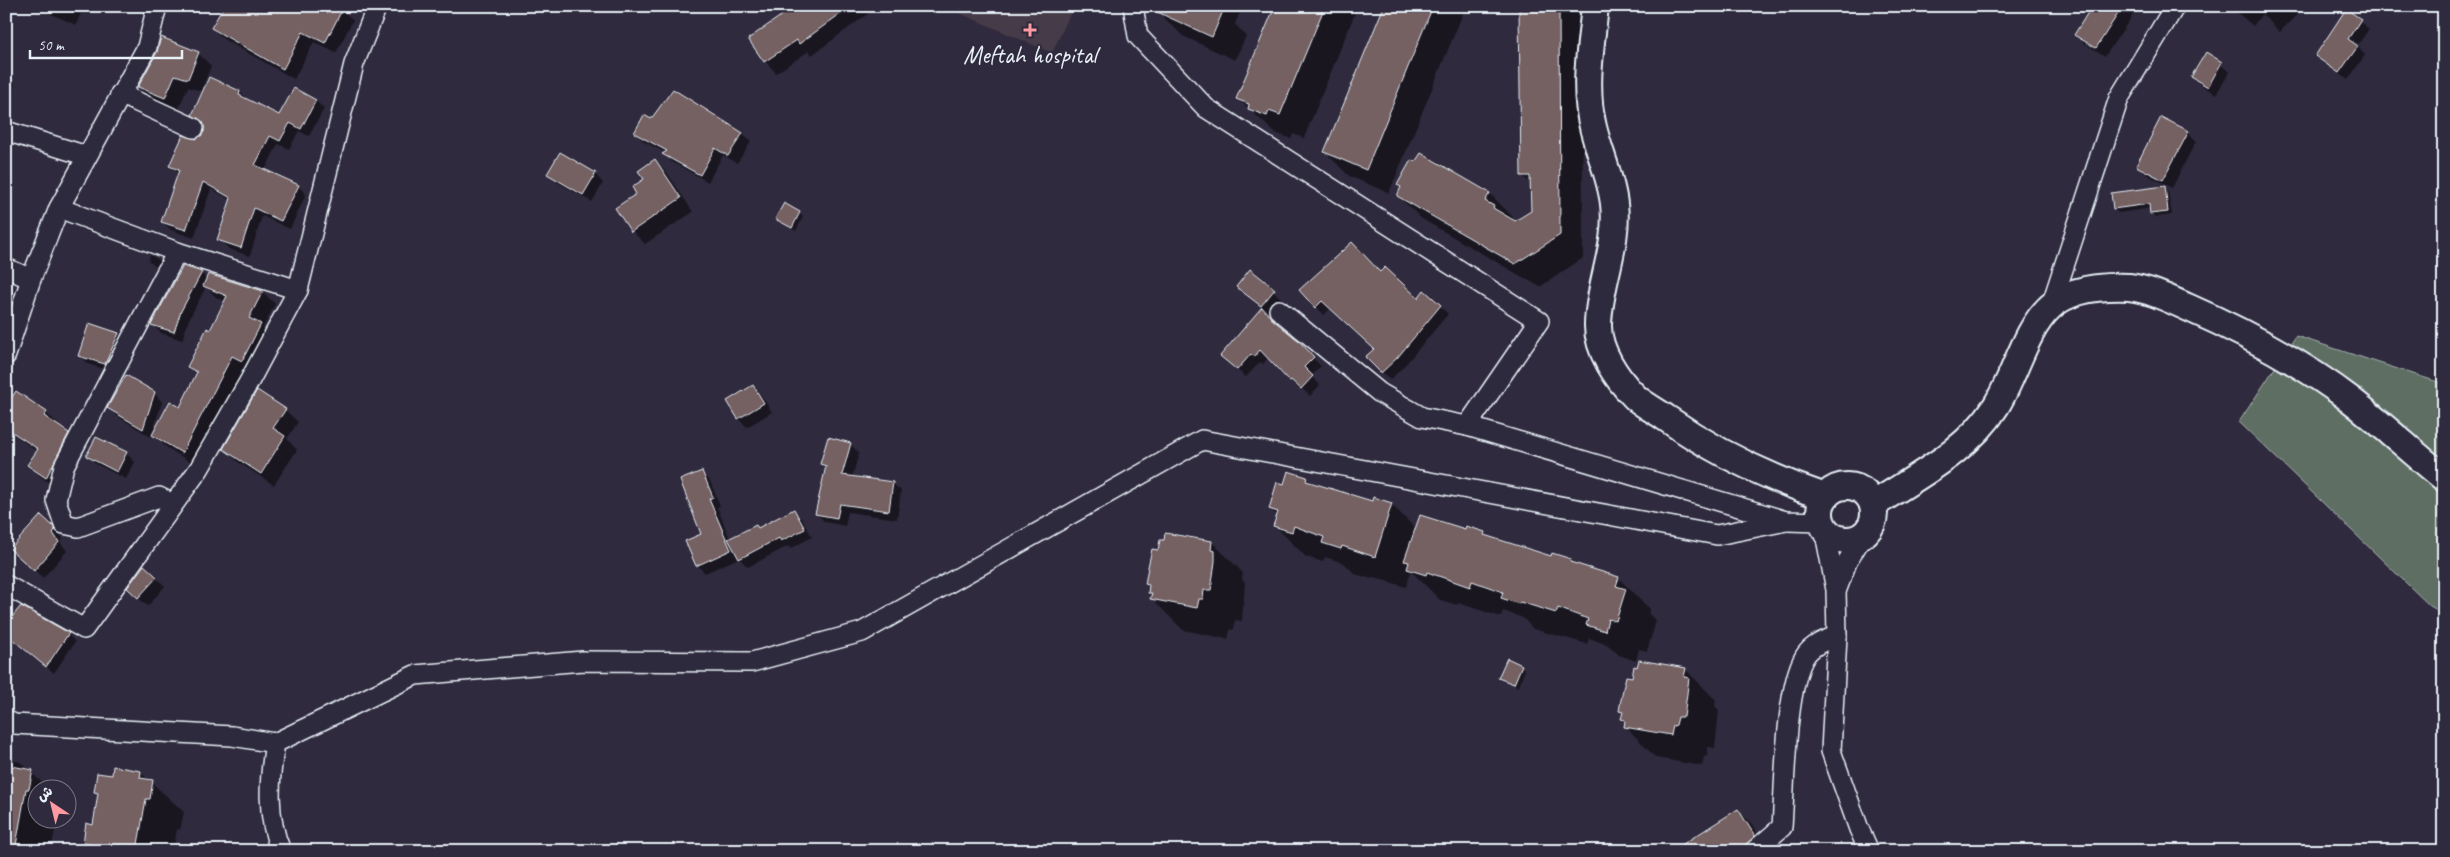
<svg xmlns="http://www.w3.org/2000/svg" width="2450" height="857" font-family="Caveat,'Playpen Sans Arabic',sans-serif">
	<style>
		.built { fill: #443a48 }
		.green { fill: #5f6e63; stroke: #a4b0ae }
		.shadow { fill: #0007 }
		.building { fill: #756062; stroke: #e8f1f8 }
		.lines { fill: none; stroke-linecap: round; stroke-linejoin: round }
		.street-casing { stroke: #e8f1f8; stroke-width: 22 }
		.secondary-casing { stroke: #e8f1f8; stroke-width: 30 }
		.street { stroke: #2f2a3d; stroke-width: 19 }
		.secondary { stroke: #2f2a3d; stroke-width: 26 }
		.poi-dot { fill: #ff9aa2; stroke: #2f2a3d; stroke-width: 2 }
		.labels { text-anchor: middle; stroke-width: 4; stroke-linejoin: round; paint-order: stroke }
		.poi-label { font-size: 25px; fill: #e8f1f8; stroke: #2f2a3d }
	</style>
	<rect width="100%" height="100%" fill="#2f2a3d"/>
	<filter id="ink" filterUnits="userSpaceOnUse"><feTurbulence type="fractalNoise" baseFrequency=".02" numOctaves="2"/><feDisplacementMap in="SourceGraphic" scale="10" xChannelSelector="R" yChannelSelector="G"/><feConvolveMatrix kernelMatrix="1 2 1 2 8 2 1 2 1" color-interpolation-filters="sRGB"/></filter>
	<g filter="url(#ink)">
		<path class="built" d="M943 6H1074L1052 53Z"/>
		<path class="green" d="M2296 336 2444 384V614L2430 606 2239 422Z"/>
		<g class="shadow">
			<path d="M33 6H84L76 25Z"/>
			<path d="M337 6 353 20 336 53 314 42 294 79 223 39 212 28Z"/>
			<path d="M796 6H864L869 13 812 55 809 51 776 73 765 61Z"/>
			<path d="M1162 6H1243L1235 24 1246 36 1235 60 1183 36 1159 13Z"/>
			<path d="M1277 6H1358L1304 138 1293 134 1291 139 1274 132 1238 99Z"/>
			<path d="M1385 6H1466L1389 193 1349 176 1325 152Z"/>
			<path d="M1520 6H1582L1583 258 1540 287 1422 219 1398 196 1402 188 1490 194 1513 217 1511 220 1516 223 1532 211V185L1522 175Z"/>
			<path d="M2093 6H2124L2133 15 2105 56 2084 43 2076 34Z"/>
			<path d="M2299 6 2302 9 2280 32 2262 14 2253 26 2231 7Z"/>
			<path d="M2347 11 2369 29 2357 46 2365 55 2348 80 2316 56Z"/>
			<path d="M158 53H198L211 66 201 91 188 87 178 110 152 100 139 87Z"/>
			<path d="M2206 54 2230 72 2216 94 2201 85 2193 77Z"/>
			<path d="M6 75 15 84 6 120Z"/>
			<path d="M295 90 316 101 324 109 309 136 299 131 289 149 278 144 265 170 298 186 306 194 290 229 262 216 250 256 229 249 220 240 231 200 211 189 194 238 171 230 162 222 179 174 171 165 206 133 205 125 194 115 240 92 248 100 280 117Z"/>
			<path d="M674 91 743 134 751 142 737 163 723 155 708 182 672 162 664 155 666 153 643 141 635 132 652 121Z"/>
			<path d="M2188 132 2196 141 2172 188 2146 174 2138 166Z"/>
			<path d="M6 147 12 153 6 175Z"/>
			<path d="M655 161 668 174 693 212 645 244 632 231 638 195Z"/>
			<path d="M549 174H595L603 183 592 202 557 182Z"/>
			<path d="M2164 187 2168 191 2172 215 2155 217 2151 213V208L2118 213 2115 209Z"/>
			<path d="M799 213 803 217 796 231 777 219Z"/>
			<path d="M150 255 164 263 161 270 148 261Z"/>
			<path d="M1250 271 1282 299 1269 315 1321 366 1311 376 1320 385 1310 396 1300 387 1298 388 1269 357 1263 364 1260 362 1246 377 1230 364 1263 308 1238 286Z"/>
			<path d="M201 273 207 279 209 275 263 292 275 304 263 328 273 338 254 373 245 368 195 465 166 447 154 435 180 409 197 375 189 367 226 302 217 298 206 287 189 319 182 340 161 333 153 325Z"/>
			<path d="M1381 274 1418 299 1440 306 1448 314 1404 366 1390 380 1367 357 1375 349 1331 308 1324 315 1301 290Z"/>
			<path d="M118 334 127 342 113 372 88 364 80 356Z"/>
			<path d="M753 386 761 395 772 412 747 427 739 419 728 401Z"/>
			<path d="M154 393 162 402 151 437 117 416 109 408Z"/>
			<path d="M6 409 46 413 59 425 58 427 81 446 60 490 42 478 29 465 38 452 6 429Z"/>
			<path d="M285 410 298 422 287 439 297 450 274 485 238 462 225 449Z"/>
			<path d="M850 444 859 453 852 477 892 483 901 491 897 519 848 512 845 526 825 522 816 513 826 468 822 464Z"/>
			<path d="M126 453 135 462 126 479 96 464 88 456Z"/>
			<path d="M702 472 710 481 720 506 717 507 730 539 758 529 794 510 802 519 812 537 790 549 788 546 748 567 739 558 705 573 697 565 703 535Z"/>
			<path d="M1306 478 1312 484 1372 503 1391 504 1416 529 1485 533 1489 538 1552 558 1570 560 1576 566 1618 578 1650 609 1648 613 1656 621 1647 651 1639 649 1636 661 1619 655 1608 645 1589 638 1587 644 1533 629 1523 618 1503 611 1501 617 1458 603 1457 605 1440 600 1411 571 1406 587 1373 577 1372 579 1355 574 1344 563 1325 557 1323 562 1306 557 1275 526 1278 516 1270 509 1285 486Z"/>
			<path d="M41 517 61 536 63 539 60 542 67 551 43 578 13 550 6 558V547L10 551Z"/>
			<path d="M1212 542 1243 573 1242 579 1245 583 1242 621 1235 620 1234 629 1230 630 1228 639 1183 630 1152 599 1150 587 1146 583Z"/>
			<path d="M144 567 165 586 148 606 137 597Z"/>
			<path d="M6 634H68L75 642 54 673Z"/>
			<path d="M1521 666 1525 670 1518 687 1500 677Z"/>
			<path d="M1685 669 1716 700 1715 706 1719 710 1715 748 1708 747 1707 756 1704 757 1702 766 1656 758 1625 726 1624 714 1620 710Z"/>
			<path d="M6 759 20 762 50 790H38V820H57L51 851H6Z"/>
			<path d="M140 772 184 812 180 830 177 829 173 851H82L87 825 94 826 99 796 95 791 113 777Z"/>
			<path d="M1738 811 1751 823 1767 849 1765 851H1674Z"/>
		</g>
		<g class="building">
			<path d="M224 6H344L325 43 303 32 283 69 211 28Z"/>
			<path d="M795 6H851L799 44 797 40 764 62 748 39Z"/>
			<path d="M1144 6H1213L1223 11 1212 37Z"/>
			<path d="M1275 6H1325L1280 115 1269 111 1267 116 1248 109 1249 104 1236 99Z"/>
			<path d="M1384 6H1433L1366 170 1324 152Z"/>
			<path d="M1519 6H1559L1560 235 1515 264 1397 196 1401 187 1397 185 1411 160 1415 162 1421 153 1490 193 1485 201 1494 206 1493 208 1515 221 1531 211 1530 176H1521Z"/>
			<path d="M2092 6H2123L2096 48 2074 35Z"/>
			<path d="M2346 9 2361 19 2348 39 2358 46 2339 73 2315 56Z"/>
			<path d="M161 37 199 52 188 79 175 75 165 98 138 87 157 52Z"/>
			<path d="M2206 52 2222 62 2208 87 2191 77Z"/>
			<path d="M209 77 240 91 239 95 279 115 294 88 316 100 301 129 290 123 280 141 270 136 255 165 299 185 281 221 254 208 241 248 217 240 231 198 203 182 186 230 161 222 179 170 169 166 183 135 196 139 204 132 203 122 192 115Z"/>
			<path d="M673 89 743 133 728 156 715 148 700 175 662 154 667 151 634 133 644 115 651 119Z"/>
			<path d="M2161 117 2189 131 2163 180 2136 166Z"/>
			<path d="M560 152 596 173 583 195 547 174Z"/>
			<path d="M655 159 681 198 631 232 615 208 636 194 632 187 644 179 638 171Z"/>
			<path d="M2165 186 2168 212 2150 214 2149 204 2113 209 2111 193Z"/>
			<path d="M784 203 800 212 792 228 775 219Z"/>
			<path d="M1352 242 1380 272 1385 267 1418 298 1424 290 1441 305 1397 358 1381 373 1365 357 1374 349 1322 301 1315 308 1299 290Z"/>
			<path d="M183 266 202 272 181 311 174 332 151 325Z"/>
			<path d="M1250 269 1275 289 1261 306 1236 287Z"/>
			<path d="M208 274 263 291 249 318 261 324 242 361 232 356 182 453 152 435 170 401 180 407 197 372 187 367 207 328 210 330 227 296 203 286Z"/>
			<path d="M1262 307 1272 319 1299 341 1314 357 1304 367 1313 376 1301 389 1291 380 1289 381 1260 350 1254 357 1251 354 1237 370 1220 356Z"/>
			<path d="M89 323 119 333 105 364 78 356Z"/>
			<path d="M126 375 155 392 143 429 107 408Z"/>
			<path d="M753 385 764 403 738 419 727 401Z"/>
			<path d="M257 390 286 409 273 428 285 436 261 474 223 449Z"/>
			<path d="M16 391 47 412 44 416 69 433 46 478 27 465 38 449 6 428V407Z"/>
			<path d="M96 437 127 452 117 472 86 456Z"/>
			<path d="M828 437 851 443 842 475 893 482 889 511 840 504 837 518 815 514 826 466 820 464Z"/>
			<path d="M702 471 713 497 709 499 731 550 696 566 685 541 701 534 680 480Z"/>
			<path d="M1288 471 1307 477 1306 481 1372 501 1373 497 1392 503 1375 557 1342 546 1341 549 1322 543 1324 537 1294 526 1292 532 1273 526 1278 512 1269 509 1277 482 1284 484Z"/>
			<path d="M794 509 805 529 781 541 779 538 739 559 728 539 756 525 758 528Z"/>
			<path d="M41 515 53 526 55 530 53 533 59 542 34 571 10 549Z"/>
			<path d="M1420 515 1465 529 1466 526 1485 532 1484 535 1551 556 1552 553 1571 559 1570 562 1619 577 1616 586 1626 589 1616 621 1608 619 1605 631 1586 625 1588 619 1558 608 1556 613 1520 602 1519 604 1501 598 1503 592 1472 581 1470 587 1427 572 1426 575 1407 569 1409 562 1404 561Z"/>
			<path d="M1165 533 1212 541 1211 550 1215 551V561L1211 590H1204L1203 599H1199L1197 608 1150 599 1152 593H1148L1149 585 1145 584 1148 567 1152 549 1158 550 1160 540H1164Z"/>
			<path d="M144 565 157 577 138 598 127 588Z"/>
			<path d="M21 606 69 633 46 667 6 634V624Z"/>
			<path d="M1507 658 1522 665 1514 684 1498 678Z"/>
			<path d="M1639 660 1686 668 1684 677 1689 678 1684 717H1678L1676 725 1673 726 1671 735 1624 727 1625 720 1621 719 1623 712 1619 711 1622 694 1626 676 1632 677 1634 666 1637 667Z"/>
			<path d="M6 765 33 770 29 789H26L15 851 6 850Z"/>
			<path d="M113 766 141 771 140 778 153 780 150 799H146L137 850 94 851 95 845 83 843 86 823 93 825 98 793 94 792 97 773 112 775Z"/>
			<path d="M1738 809 1755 836 1741 851H1672Z"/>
		</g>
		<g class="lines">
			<defs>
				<g id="street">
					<path d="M1133 6 1138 36 1206 108 1539 321 1467 426 1786 521 1821 522"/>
					<path d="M120 94 194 128"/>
					<path d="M6 131 87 156"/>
					<path d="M59 208 177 252 298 290"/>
					<path d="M6 268 31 279"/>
					<path d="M2051 306 2119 98 2175 6"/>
					<path d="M1279 310 1380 393 1422 417 1467 426"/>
					<path d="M6 355 31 279 59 208 147 47 157 6"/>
					<path d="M173 504 159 497 78 527 64 524 56 500 64 466 177 252"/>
					<path d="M1824 528 1836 590 1837 636 1831 751 1859 829 1869 851"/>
					<path d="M6 585 84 629 199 469 250 380 298 290 354 64 377 6"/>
					<path d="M1837 589 1847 562 1863 535"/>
					<path d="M6 720 14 724 232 736 275 743"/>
					<path d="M281 851C266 816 269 779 275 743L415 675 583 661 752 662 862 632 1202 440 1717 535 1786 521"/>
					<path d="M1754 851 1782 827C1785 786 1785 688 1805 656 1812 645 1825 640 1837 636"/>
				</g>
				<g id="secondary">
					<path d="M1595 6C1591 46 1583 88 1593 127 1599 153 1611 177 1614 204 1619 244 1599 284 1598 324 1597 350 1617 379 1635 397 1644 405 1656 411 1666 418 1715 452 1769 478 1825 497"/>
					<circle cx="1847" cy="513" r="27"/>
					<path d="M1873 505C1917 476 1968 451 1996 406 2015 376 2025 330 2050 307 2070 288 2104 286 2129 287 2149 289 2169 299 2187 307 2244 332 2301 362 2351 400 2383 425 2412 452 2444 478"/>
				</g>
			</defs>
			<use href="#street" class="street-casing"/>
			<use href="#secondary" class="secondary-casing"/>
			<use href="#street" class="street"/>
			<use href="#secondary" class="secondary"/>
		</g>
	</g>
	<path class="poi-dot" d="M1027.5 22.5h5v5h5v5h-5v5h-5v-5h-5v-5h5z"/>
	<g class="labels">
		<g class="poi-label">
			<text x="1030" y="63">Meftah hospital</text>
		</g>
	</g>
	<rect width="2450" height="857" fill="none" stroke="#2f2a3d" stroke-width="25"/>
	<rect x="12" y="12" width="2425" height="832" fill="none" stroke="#e8f1f8" stroke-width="2" filter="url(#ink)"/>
	<g transform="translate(52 804) rotate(325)"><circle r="24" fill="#2f2a3d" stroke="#797a88"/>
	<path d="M0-4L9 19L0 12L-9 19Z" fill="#ff9aa2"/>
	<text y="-8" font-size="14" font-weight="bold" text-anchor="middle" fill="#e8f1f8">ش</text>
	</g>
	<path d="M30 50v8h152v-8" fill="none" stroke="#e8f1f8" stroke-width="2.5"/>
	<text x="38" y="50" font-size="15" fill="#e8f1f8" stroke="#2f2a3d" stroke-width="4" paint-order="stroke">50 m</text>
</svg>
